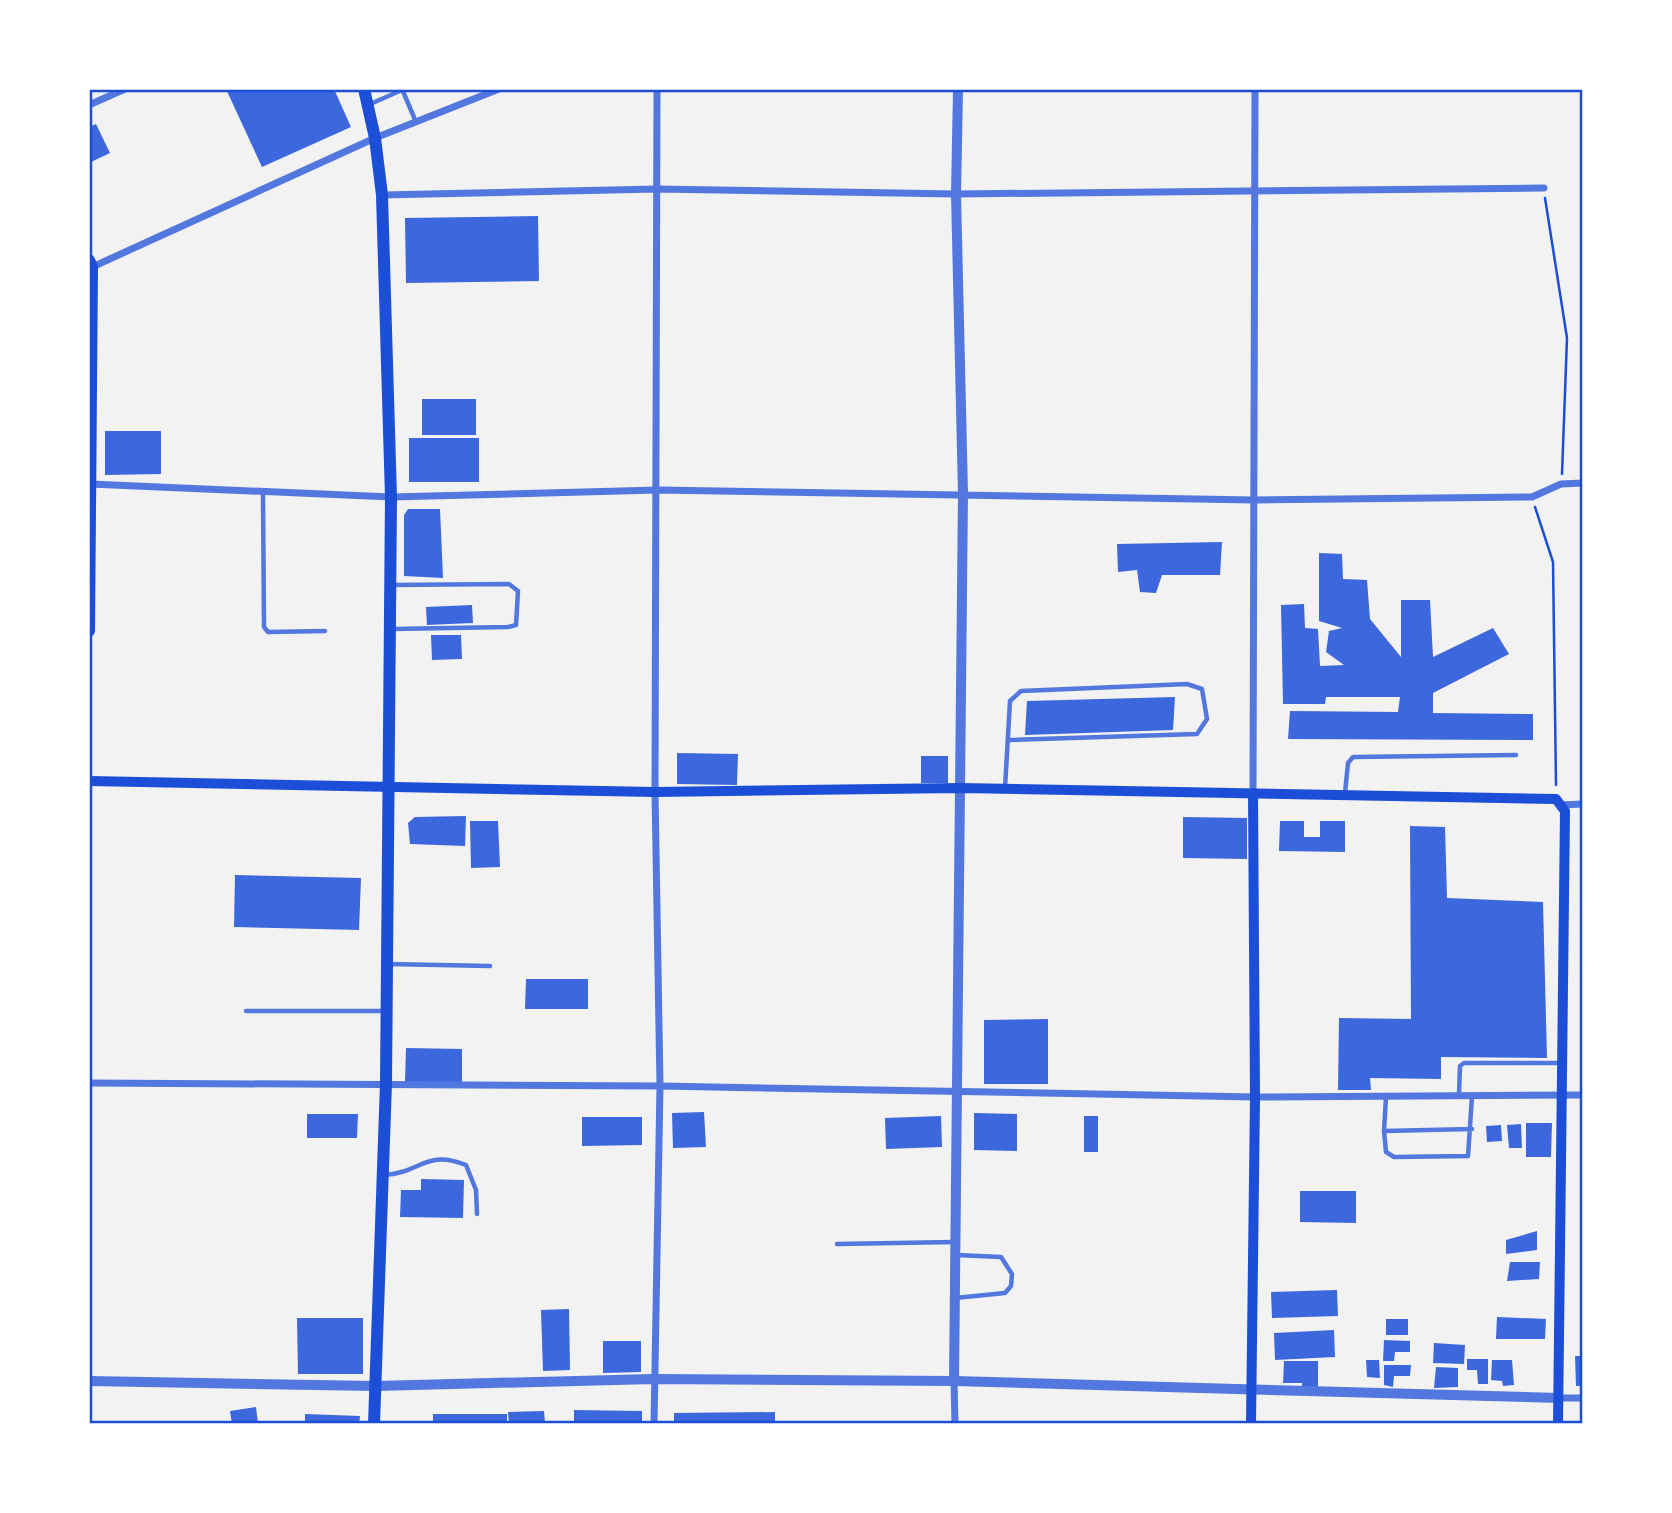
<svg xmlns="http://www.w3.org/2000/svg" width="1672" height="1513" font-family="'Playfair Display',serif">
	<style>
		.building { fill: #3d67dc }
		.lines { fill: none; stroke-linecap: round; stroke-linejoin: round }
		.path { stroke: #1d4ed8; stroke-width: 2.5 }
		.service { stroke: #5277de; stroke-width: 4.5 }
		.minor { stroke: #5277de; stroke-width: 7 }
		.tertiary { stroke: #5277de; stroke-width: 10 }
		.secondary { stroke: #1d4ed8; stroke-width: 10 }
		.primary { stroke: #1d4ed8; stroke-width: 12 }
		.neatline { fill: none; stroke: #1d4ed8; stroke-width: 2.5 }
	</style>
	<rect width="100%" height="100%" fill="#f2f2f2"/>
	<g class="building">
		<path d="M226 89H334L351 127 262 167Z"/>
		<path d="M96 124 110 153 89 163V127Z"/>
		<path d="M538 216 539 281 406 283 405 218Z"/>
		<rect x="422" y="399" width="54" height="36"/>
		<path d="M105 431H161V474L105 475Z"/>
		<rect x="409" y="438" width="70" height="44"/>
		<path d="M408 509H440L443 578 404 576V515Z"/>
		<path d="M1222 542 1220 575H1162L1156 593 1140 592 1137 570 1118 572 1117 544Z"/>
		<path d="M1319 553 1342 554 1343 579 1367 580 1370 619 1401 657V600H1430L1433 657 1493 628 1509 654 1433 693V713L1533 714V740L1288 739 1290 711 1398 712 1400 697H1326L1325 704H1283L1281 605 1304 604 1305 628 1318 629 1320 666 1344 665 1326 652 1329 631 1342 628 1319 621Z"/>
		<path d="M472 605 473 623 427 625 426 607Z"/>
		<path d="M431 635H461L462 659 432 660Z"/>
		<path d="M1175 697 1173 730 1025 735 1027 701Z"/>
		<path d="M677 753 738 754 737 785 677 784Z"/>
		<rect x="921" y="756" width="27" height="27"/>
		<path d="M466 816 465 846 410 844 408 823 415 817Z"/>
		<path d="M1183 817 1247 818V859L1183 858Z"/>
		<path d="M470 821H498L500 867 471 868Z"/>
		<path d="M1280 821H1304V837H1320V821H1345V852L1279 851Z"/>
		<path d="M1410 826 1445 827 1447 898 1543 902 1547 1058 1441 1057V1079L1370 1078 1371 1090H1338L1339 1018 1411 1019Z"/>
		<path d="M235 875 361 878 359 930 234 927Z"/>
		<path d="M526 979H588V1009H525Z"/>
		<path d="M1048 1019V1084H984V1020Z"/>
		<path d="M406 1048 462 1049V1082H405Z"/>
		<path d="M704 1112 706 1147 673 1148 672 1113Z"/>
		<path d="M974 1113 1017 1114V1151L974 1150Z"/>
		<path d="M307 1114H358L357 1138H307Z"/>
		<path d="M941 1116 942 1147 886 1149 885 1118Z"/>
		<rect x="1084" y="1116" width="14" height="36"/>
		<path d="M582 1117H642V1145L582 1146Z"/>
		<path d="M1526 1123H1552L1551 1157H1526Z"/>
		<path d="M1521 1124 1522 1148H1509L1507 1125Z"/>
		<path d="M1501 1125 1502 1141 1487 1142 1486 1126Z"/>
		<path d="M421 1179 464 1180 463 1218 400 1217 401 1190H421Z"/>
		<path d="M1300 1191H1356V1223L1300 1222Z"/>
		<path d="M1537 1231V1250L1506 1254V1240Z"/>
		<path d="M1510 1262H1540L1539 1279 1507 1281Z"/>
		<path d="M1337 1290 1338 1316 1272 1318 1271 1292Z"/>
		<path d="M569 1309 570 1370 543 1371 541 1310Z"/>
		<path d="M1497 1317 1546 1319 1545 1339H1496Z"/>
		<path d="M297 1318H363V1374H298Z"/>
		<rect x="1386" y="1319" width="22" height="16"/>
		<path d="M1334 1330 1335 1357 1275 1360 1274 1333Z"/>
		<path d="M1384 1340 1410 1341V1352H1395L1394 1361H1383Z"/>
		<path d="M603 1341H641V1372L603 1373Z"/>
		<path d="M1434 1343 1465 1345 1464 1364 1433 1363Z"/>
		<path d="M1575 1356H1583V1386H1576Z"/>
		<path d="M1467 1359H1488V1384H1478L1477 1370H1467Z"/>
		<path d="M1366 1360H1379L1380 1378 1367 1377Z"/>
		<path d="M1492 1360H1512L1514 1385 1503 1386 1502 1381 1491 1380Z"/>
		<path d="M1284 1361H1318V1389H1302V1383H1283Z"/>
		<path d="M1384 1365H1411L1410 1376H1394L1393 1387 1384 1385Z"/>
		<path d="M1436 1367 1458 1368V1387L1434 1388Z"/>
		<path d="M256 1407 258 1424H232L230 1411Z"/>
		<path d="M574 1410 642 1411V1424H574Z"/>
		<path d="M544 1411 545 1424H509L508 1412Z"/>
		<path d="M775 1412V1424H674V1413Z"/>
		<path d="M305 1414 360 1416 359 1424H305Z"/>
		<rect x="433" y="1414" width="74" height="10"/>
	</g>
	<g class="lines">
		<g class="path">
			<path d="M1545 198 1567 338 1562 474"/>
			<path d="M1535 507 1553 562 1556 785"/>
		</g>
		<g class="service">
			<path d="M402 89 416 122"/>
			<path d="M368 105 402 90"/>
			<path d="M263 493 264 627 268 632 325 631"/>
			<path d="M390 585 509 584 518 591 516 625 508 627 392 629"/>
			<path d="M1005 788 1010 701 1021 691 1187 684 1202 689 1207 719 1197 734 1009 740"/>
			<path d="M1345 793 1348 763 1353 757 1516 755"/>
			<path d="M387 964 490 966"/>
			<path d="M246 1011H385"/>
			<path d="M1459 1095 1460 1066 1464 1063H1562"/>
			<path d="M1472 1129 1384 1131 1386 1152 1394 1157 1468 1156 1472 1096"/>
			<path d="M1384 1131 1386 1097"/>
			<path d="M384 1175C421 1173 425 1149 466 1165L476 1190 477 1214"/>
			<path d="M837 1244 955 1242"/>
			<path d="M955 1298 1005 1293 1011 1286 1012 1274 1001 1257 956 1255"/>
		</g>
		<g class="minor">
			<path d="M89 105 125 89"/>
			<path d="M382 195 657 189 956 194 1544 188"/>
			<path d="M90 268 375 138 499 89"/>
			<path d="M90 484 391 497 658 490 1255 500 1532 497 1561 484 1583 483"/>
			<path d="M1253 793 1255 89"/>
			<path d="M1560 805 1583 804"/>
			<path d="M89 1083 660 1086 1255 1097 1583 1095"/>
			<path d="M954 1381 955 1424"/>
			<path d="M1559 1398H1583"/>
			<path d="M654 1424 660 1086 655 792 657 89"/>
		</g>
		<g class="tertiary">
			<path d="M89 1381 375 1386 654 1379 954 1381 1559 1398"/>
			<path d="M954 1381 963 493 956 194 958 89"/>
		</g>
		<g class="secondary">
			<path d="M89 781 655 792 959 788 1556 799 1565 811 1558 1424"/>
			<path d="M1251 1424 1255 1097 1253 793"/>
		</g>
		<g class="primary">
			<path d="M364 89 375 138 382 195 391 497 386 1083 374 1424"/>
			<path d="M89 260 92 267 89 631"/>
		</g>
	</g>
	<rect width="1672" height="1513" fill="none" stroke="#ffffff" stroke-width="182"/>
	<rect x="91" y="91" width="1490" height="1331" class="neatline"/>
</svg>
